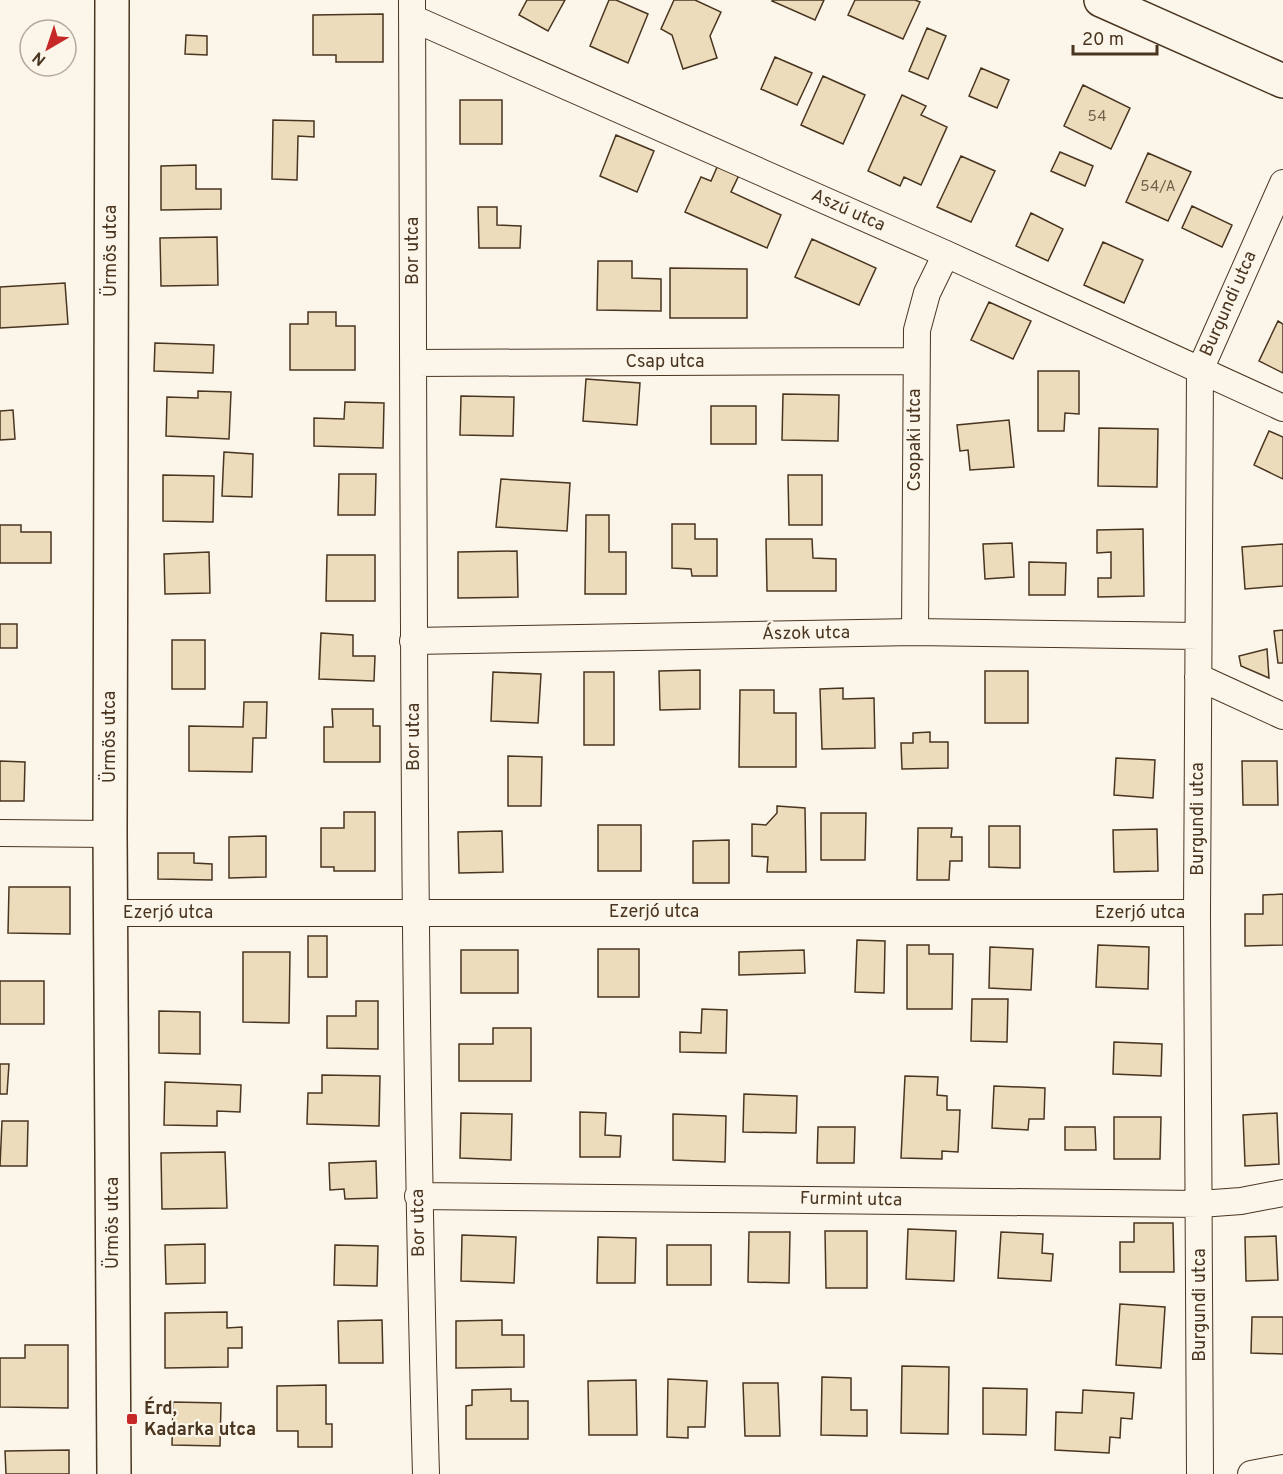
<svg xmlns="http://www.w3.org/2000/svg" width="1283" height="1474" viewBox="0 0 1283 1474" font-family="Overpass,sans-serif">
<style>
.building{fill:#ecdcbc;stroke:#4a3520;stroke-width:1.5}
.lines{fill:none;stroke-linecap:round;stroke-linejoin:round}
.street-casing{stroke:#4a3520;stroke-width:28}
.secondary-casing{stroke:#4a3520;stroke-width:36}
.street{stroke:#fbf6e9;stroke-width:26}
.secondary{stroke:#fbf6e9;stroke-width:33}
.poi-dot{fill:#c62828;stroke:#fbf6e9;stroke-width:2}
.labels{text-anchor:middle;dominant-baseline:central;stroke-width:4.5;stroke-linejoin:round;paint-order:stroke}
.number-label{font-size:15px;fill:#725f47}
.street-label{font-size:18px;fill:#4a3520;stroke:#fbf6e9}
.poi-label{font-size:18px;font-weight:bold;fill:#4a3520;stroke:#fbf6e9;text-anchor:start}
</style>
<rect width="100%" height="100%" fill="#fbf6e9"/>
<path class="building" d="M527,0H565L548,31L519,15Z
M609,0H616L648,14L628,63L590,46Z
M674,0H695L721,12L710,36L717,58L683,69L672,35L661,29Z
M773,0H824L815,20L772,1Z
M855,0H915L920,2L903,39L848,15Z
M383,14V62H336V55H313V15Z
M927,28L946,36L928,79L909,71Z
M186,35L207,36V55L185,54Z
M775,57L812,73L797,105L761,89Z
M981,68L1009,80L997,108L969,96Z
M823,76L865,95L843,144L801,125Z
M1083,85L1130,108L1111,149L1064,126Z
M902,95L926,106L921,115L947,127L921,185L904,177L900,186L868,171Z
M460,100H502V144H460Z
M273,120L314,121V137L298,136L297,180L272,179Z
M616,135L654,151L637,192L600,176Z
M1060,152L1093,166L1085,186L1051,171Z
M1148,153L1191,172L1168,221L1126,202Z
M961,156L995,171L971,222L937,207Z
M196,165V189H221V209L161,210V166Z
M718,165L739,175L731,192L781,215L767,248L685,212L701,177L711,181Z
M1192,206L1232,225L1222,247L1182,228Z
M478,207H497V225L521,226L520,248H479Z
M1031,213L1063,229L1048,261L1016,246Z
M217,237L218,285L161,286L160,238Z
M812,239L876,268L859,305L795,277Z
M1103,242L1143,260L1124,303L1084,285Z
M598,261H632V278L661,279V311L597,310Z
M670,268L747,269V318H670Z
M65,283L68,324L0,328V287Z
M989,302L1031,321L1013,359L971,340Z
M308,312H336V326H355V370H290V324H308Z
M1278,321L1283,324V373L1259,361Z
M155,343L214,345L213,373L154,371Z
M1038,371H1079V414L1065,413L1064,431H1038Z
M586,379L640,383L637,425L583,421Z
M198,391L231,392L229,439L166,436L167,397L198,398Z
M783,394L839,395L838,441L782,440Z
M461,396L514,397L513,436L460,435Z
M345,402L384,403L383,448L314,446V418L344,419Z
M711,406H756V444H711Z
M13,410L15,439L0,440V411Z
M1009,420L1014,467L970,470L968,450L960,451L957,425Z
M1099,428L1158,429L1157,487L1098,486Z
M1269,431L1283,437V479L1254,465Z
M224,452L253,454L252,497L222,496Z
M339,474H376L375,515H338Z
M163,475L214,476L213,522L163,521Z
M788,475H822V525H789Z
M501,479L570,483L567,531L496,527Z
M586,515H609V552H626V594H585Z
M672,524H695V539H717V576H692L691,569L672,568Z
M0,525H21V532H51V563H0Z
M1143,529L1144,596L1098,597V578H1111V552L1097,553V530Z
M766,539H812L813,558L836,559V591H767Z
M1012,543L1014,577L985,579L983,544Z
M1283,544V586L1245,589L1242,547Z
M517,551L518,597L458,598V552Z
M209,552L210,593L165,594L164,554Z
M327,555H375V601H326Z
M1029,562L1066,563L1065,595H1029Z
M0,624H17V648H0Z
M1283,630V663H1278L1274,631Z
M321,633L353,635V656H375L374,681L319,679Z
M172,640H205V689H172Z
M1267,649L1269,678L1241,666L1239,656Z
M700,670V709L660,710L659,671Z
M985,671H1028V723H985Z
M493,672L541,674L538,723L491,721Z
M584,672H614V745H584Z
M843,688V699L874,698L875,748L822,749L820,689Z
M740,690H774V713H796V767H739Z
M244,702H267L266,738H253L252,772L189,771V726L243,727Z
M332,709H373V726H380V762H324V727H333Z
M930,732V742H948V768L902,769L901,743H913V733Z
M508,756L542,757L541,806H508Z
M1116,758L1155,760L1153,798L1114,795Z
M0,761L25,762L24,801H0Z
M1242,761H1277L1278,805H1243Z
M777,806L805,808L806,872H767L768,857L752,856V824L766,825L777,813Z
M344,812H375V871H334V867H321V828H344Z
M821,813H866L865,860H821Z
M598,825H641V871H598Z
M989,826H1020V868L989,867Z
M918,828H952L951,837H962V861H950L949,880H917Z
M1157,829L1158,871L1114,872L1113,830Z
M502,831L503,872L459,873L458,832Z
M266,836V877L229,878V837Z
M729,840V883H693V841Z
M158,853H194V863L212,864V880L158,879Z
M9,887H70V934L8,933Z
M1283,894V945L1245,946V914H1263V895Z
M308,936H327V977H308Z
M857,940L885,941L884,993L855,992Z
M907,945H929V954H953L952,1009H907Z
M1098,945L1149,947L1148,989L1096,987Z
M990,947L1033,949L1031,990L989,988Z
M598,949H639V997H598Z
M461,950H518V993H461Z
M804,950L805,973L739,975V952Z
M243,952H290L289,1023L243,1022Z
M0,981H44V1024H0Z
M972,999H1008L1007,1042L971,1041Z
M356,1001H378V1049L327,1048V1016H356Z
M702,1009L727,1010L726,1053L680,1052V1032L701,1033Z
M159,1011L200,1012V1054L159,1053Z
M493,1028H531V1081H459V1044H493Z
M1114,1042L1162,1044L1161,1076L1113,1074Z
M0,1064H9L7,1094H0Z
M322,1075L380,1076L379,1126L307,1124L308,1093H322Z
M905,1076L938,1077L937,1095L947,1096V1110H960L958,1152L942,1151V1159L901,1158Z
M165,1082L241,1085L240,1112L217,1111V1126L164,1125Z
M994,1086L1045,1088L1044,1119H1029L1028,1130L992,1128Z
M744,1094L797,1096L796,1133L743,1132Z
M580,1112L606,1113L605,1135L621,1136L620,1157H580Z
M461,1113L512,1114L511,1160L460,1158Z
M1277,1113L1279,1164L1245,1166L1243,1115Z
M673,1114L726,1116L725,1162L673,1160Z
M1114,1117H1161L1160,1159H1114Z
M2,1121H28L27,1166H0Z
M818,1127H855L854,1163H817Z
M1065,1127H1095L1096,1150H1065Z
M225,1152L227,1208L162,1209L161,1153Z
M376,1161L377,1198L345,1199L344,1189L330,1190L329,1163Z
M1134,1223H1173L1174,1272H1120V1242H1134Z
M908,1229L956,1231L954,1281L906,1279Z
M825,1231H867V1288H826Z
M749,1232H790L789,1283L748,1282Z
M1001,1232L1043,1234L1042,1253L1053,1254L1051,1281L998,1278Z
M462,1235L516,1237L514,1283L461,1281Z
M1276,1236L1278,1280L1246,1281L1245,1237Z
M598,1237L636,1238L635,1283H597Z
M205,1244V1283L166,1284L165,1245Z
M335,1245L378,1246L377,1286L334,1285Z
M667,1245H711V1285H667Z
M1120,1304L1165,1307L1161,1368L1116,1365Z
M227,1312V1328L242,1327V1348H228V1367L165,1368V1313Z
M1252,1317H1283V1354L1251,1353Z
M382,1320L383,1363H339L338,1321Z
M502,1320V1335H524V1367L456,1368V1321Z
M25,1345H68V1408L0,1407V1358H25Z
M902,1366L949,1367L948,1434L901,1433Z
M822,1377L851,1378V1410H867V1436L821,1435Z
M668,1379L707,1381L705,1427H688V1438L667,1437Z
M636,1380L637,1435H589L588,1381Z
M743,1383H778L780,1436H745Z
M326,1385V1424H332V1447H298V1431H277V1386Z
M983,1388L1027,1389L1026,1435L983,1434Z
M511,1389V1401H528V1439H466V1406L472,1405V1390Z
M1083,1390L1134,1393L1132,1419L1121,1418L1120,1438L1110,1437L1109,1453L1055,1450L1056,1412L1082,1413Z
M173,1402L221,1403L220,1446L172,1445Z
M69,1450V1474H6L5,1451Z"/>
<g class="lines">
<g class="street-casing">
<path id="street" d="M412,0C414,491 412,983 426,1474
M412,18L946,254L1283,408
M414,363L916,361
M915,632L917,330L927,293L946,254
M413,641L915,632L1198,636
M1198,677L1283,716
M0,833L110,834
M112,913H1197
M418,1196L1200,1204L1241,1201L1283,1193
M1200,1474L1197,913L1200,370L1283,183
M1251,1474L1283,1468"/>
</g>
<g class="secondary-casing">
<path id="secondary" d="M112,0L110,834L114,1474
M1101,0L1283,81"/>
</g>
<use href="#street" class="street"/>
<use href="#secondary" class="secondary"/>
</g>
<rect class="poi-dot" x="126" y="1413" width="12" height="12" rx="3"/>
<g class="labels">
<g class="number-label">
<text x="1097" y="117">54</text>
<text x="1158" y="187">54/A</text>
</g>
<g class="street-label">
<text transform="translate(848 211) rotate(24)">Aszú utca</text>
<text transform="translate(111 251) rotate(-90)">Ürmös utca</text>
<text transform="translate(413 251) rotate(-90)">Bor utca</text>
<text transform="translate(1229 304) rotate(-66)">Burgundi utca</text>
<text x="665" y="362">Csap utca</text>
<text transform="translate(915 440) rotate(-90)">Csopaki utca</text>
<text transform="translate(806 634) rotate(-1)">Ászok utca</text>
<text transform="translate(110 737) rotate(-90)">Ürmös utca</text>
<text transform="translate(414 737) rotate(-90)">Bor utca</text>
<text transform="translate(1198 819) rotate(-90)">Burgundi utca</text>
<text x="654" y="912">Ezerjó utca</text>
<text x="168" y="913">Ezerjó utca</text>
<text x="1140" y="913">Ezerjó utca</text>
<text transform="translate(851 1200) rotate(1)">Furmint utca</text>
<text transform="translate(113 1223) rotate(-90)">Ürmös utca</text>
<text transform="translate(419 1223) rotate(-91)">Bor utca</text>
<text transform="translate(1200 1305) rotate(-90)">Burgundi utca</text>
</g>
<g class="poi-label">
<text x="144" y="1409">Érd,<tspan x="144" dy="21">Kadarka utca</tspan></text>
</g>
</g>
<g transform="translate(48 48) rotate(219)"><circle r="28" fill="#fbf6e9" stroke="#b4a999" stroke-width="1.5"/>
<path d="M0-4.5L10 22L0 15L-10 22Z" fill="#c62828"/>
<text y="-9" font-size="16" font-weight="bold" text-anchor="middle" fill="#4a3520">N</text>
</g>
<path d="M1073 45v9h84v-9" fill="none" stroke="#4a3520" stroke-width="3"/>
<text x="1082" y="45" font-size="18" fill="#4a3520" stroke="#fbf6e9" stroke-width="4.5" paint-order="stroke">20 m</text>
</svg>
